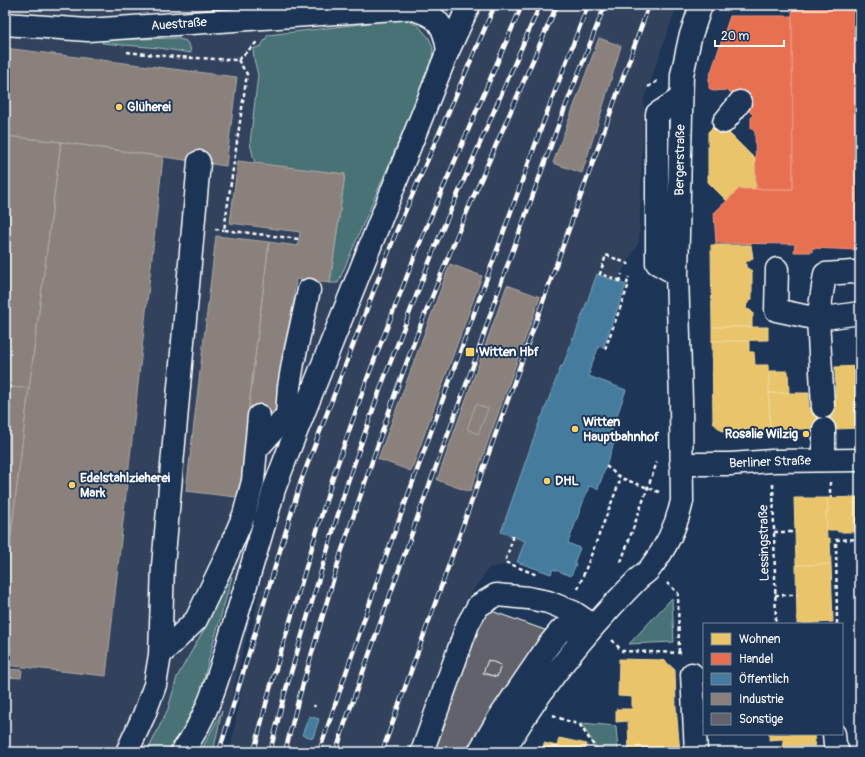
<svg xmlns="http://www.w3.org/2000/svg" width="865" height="757" viewBox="0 0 865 757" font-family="Pangolin,sans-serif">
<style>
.built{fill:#32425d}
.green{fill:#487276;stroke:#a4b8ba}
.homes{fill:#e9c46a;stroke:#f0d697}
.shops{fill:#e76f51;stroke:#ee9a85}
.public{fill:#457b9d;stroke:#7da3ba}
.industry{fill:#8a817c;stroke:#ada7a3}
.building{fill:#62626c;stroke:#fff}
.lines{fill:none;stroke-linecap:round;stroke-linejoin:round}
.minor-casing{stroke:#fff;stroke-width:25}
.path{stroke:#fff;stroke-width:2.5;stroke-dasharray:4 3;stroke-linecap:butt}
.minor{stroke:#1d3557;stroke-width:22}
.rail-casing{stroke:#fff;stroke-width:4.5}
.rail{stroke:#1d3557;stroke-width:3;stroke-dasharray:9;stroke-linecap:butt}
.poi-dot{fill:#ffd166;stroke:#1d3557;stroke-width:1.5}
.labels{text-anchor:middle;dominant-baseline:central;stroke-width:4;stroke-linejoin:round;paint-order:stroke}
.street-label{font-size:13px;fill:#fff;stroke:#1d3557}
.poi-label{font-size:13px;font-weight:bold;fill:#fff;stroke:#1d3557;text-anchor:start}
</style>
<rect width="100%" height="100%" fill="#1d3557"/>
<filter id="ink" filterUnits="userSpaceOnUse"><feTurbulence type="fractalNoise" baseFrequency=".025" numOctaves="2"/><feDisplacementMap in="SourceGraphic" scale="8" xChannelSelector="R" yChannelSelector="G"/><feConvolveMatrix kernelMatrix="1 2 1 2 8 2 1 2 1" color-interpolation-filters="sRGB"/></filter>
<g filter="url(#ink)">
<path class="built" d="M5,5H677L644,99L639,242L617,281L598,274L574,338L573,337L563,366H561L542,417H541L501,532L525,541L517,562L489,568L463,604L412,752H230L266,552L219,752H5Z"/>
<path class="green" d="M28,5H138L139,8L76,7L51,8L28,6Z
M403,19L418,25L429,38L433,48L432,64L338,283H330L345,174L255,164L250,143L258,75L254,59L253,49L261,46L268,35Z
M176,38L186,41L190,47L191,53L159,48L102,43L103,40Z
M225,576L232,577L210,654L200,695L181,732L167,752H147L168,709L177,677L211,617L217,595Z
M672,598L674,642L629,644Z
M222,711L213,752H201L205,743Z
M581,723L616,726L618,752H613L603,750L602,752H599Z"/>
<path class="homes" d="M718,122L755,159L756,189H739L727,201L708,182V132Z
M711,245H751L753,258L750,261H746V267L752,271V299L747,304L746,309L750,310L753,313V316L752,318V327H712Z
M712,327H768V340L712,341Z
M712,341H749V352H754L755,365H768L770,430L722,431L713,423Z
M860,366V428L836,429L835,367Z
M769,371H788L789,393H769Z
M769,393H809V408L835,407V428L770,430Z
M860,497V532H838L837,530H827L826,512H828L827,498Z
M794,498H827L828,512H826L827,538H830L831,564L796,565Z
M831,564L833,622L797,624L796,565Z
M619,659L664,660L675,670L676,707L680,752H629L628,721L616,722V709H632V697L618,696Z
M769,734H814L815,746H783V739L769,740Z
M559,738L587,744L585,752H542L544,743L557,746Z"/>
<path class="shops" d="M792,5H860V252L858,250L812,248V252H794L795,244L716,243L714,213L739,189H793Z
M730,16H792L793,189H756L755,132L751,128V118L753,115L728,90L713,91L709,88V78Z"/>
<path class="public" d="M597,274L626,285L603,348L599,346L589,371L590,372L589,376L626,390L608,441L614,443L598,489L589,486L568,543L580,548L574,563L576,564L571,576L553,569L551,574L517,562L525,541L501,532L541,417H542L561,366H563L573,337L574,338Z
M309,716L319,719L313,738L302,735Z"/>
<path class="industry" d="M138,5H179L139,8Z
M599,38L621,46L602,110L582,173L553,163Z
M5,48L237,77L226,166L61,142L5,136Z
M5,136L61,142L29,388L5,387Z
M61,142L163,157L106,676L5,665V583L29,388Z
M238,161L345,174L330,283L296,279L279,418L248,414L269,242L298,246L300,232L230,223Z
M216,236L269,242L248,414L244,498L186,491Z
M450,264L482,276L411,471L378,459Z
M507,285L540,297L470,492L437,480Z
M5,387L29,388L5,583Z
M476,404L488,409L478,434L467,429Z
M5,669L22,670L21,678L5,677Z"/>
<path class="building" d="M483,608L559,635L480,752H432Z
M488,660L501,665L497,677L483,673Z"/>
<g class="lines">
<g class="minor-casing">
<path id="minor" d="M5,24L88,30L410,8C437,16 444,22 448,51
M724,122L740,102
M777,269L776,310L818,319L860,313
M677,274L657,263V114L681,98
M823,407L818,319L825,274L853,272
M824,429V460
M256,450L287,415L289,387L293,363L309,290
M681,464H730L772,461L860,460
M160,655L196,620L225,559L244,515L253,481L259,416
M692,674L696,752
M834,734L835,744L838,752
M127,752L144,715L155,685L160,655L163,566L199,162
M182,752C208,717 219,675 231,634C244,593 256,552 268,511L274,489L288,452L445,58L448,51L469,5
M422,752L468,624L478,606L496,595L528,598L548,602L573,612L594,626
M479,752L499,718L548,646L561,630L594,626
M503,752C529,707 560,665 594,626C608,610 623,594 638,579C642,575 648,572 651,567C666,548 677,524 682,501L681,400L677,274L682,75L690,38L701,5"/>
</g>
<path class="path" d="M127,52L175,57L238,60L257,42
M238,60L247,74L224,230L299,239
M648,87L659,80
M215,229L224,230
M619,282V280L600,274L606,255L631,265
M620,282L622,274
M605,349L629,284L627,283L629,277
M606,466L621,478L659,492
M830,482V495L832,498
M773,484L776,624
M774,532H795
M512,536V541L505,562L537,575
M621,562L657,462
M667,583L678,593L679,653
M578,589L621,478
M775,595H797
M837,624L836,540L860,539
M612,640L622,651L682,653
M314,707L315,705
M553,715L562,719L580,725L598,752"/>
<use href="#minor" class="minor"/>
<g class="rail-casing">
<path id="rail" d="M219,752L301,481L397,230L495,5
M254,752L269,692L332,480L367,379L423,235L522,5
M270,752L284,696L347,484L382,384L437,242L540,5
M285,752L298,701L341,553L396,391L419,329L462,223L557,5
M319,752L382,567L546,115L588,5
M336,752L345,723L419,513L477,355L497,294L558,126L605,5
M382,752L649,5"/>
</g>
<use href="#rail" class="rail"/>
</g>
</g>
<g class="poi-dot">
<circle cx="119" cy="107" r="4"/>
<rect x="465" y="347" width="10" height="10" rx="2"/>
<circle cx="575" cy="429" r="4"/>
<circle cx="806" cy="434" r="4"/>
<circle cx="547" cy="481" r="4"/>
<circle cx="72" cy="485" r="4"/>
</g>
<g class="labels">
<g class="street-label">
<text transform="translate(179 24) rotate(-4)">Auestraße</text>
<text transform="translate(680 160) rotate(-89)">Bergerstraße</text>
<text transform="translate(770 462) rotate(-2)">Berliner Straße</text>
<text transform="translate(764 543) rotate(-91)">Lessingstraße</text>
</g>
<g class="poi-label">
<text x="127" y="107">Glüherei</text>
<text x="479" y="352">Witten Hbf</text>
<text x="583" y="422">Witten<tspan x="583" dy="15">Hauptbahnhof</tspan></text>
<text x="798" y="434" text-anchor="end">Rosalie Wilzig</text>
<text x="80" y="478">Edelstahlzieherei<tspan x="80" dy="15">Mark</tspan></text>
<text x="555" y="481">DHL</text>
</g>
</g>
<rect width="865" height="757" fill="none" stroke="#1d3557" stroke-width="20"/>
<rect x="10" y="10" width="845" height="737" fill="none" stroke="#fff" stroke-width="1.5" filter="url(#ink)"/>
<rect x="703" y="623" width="140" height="112" fill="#1d3557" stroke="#77869a"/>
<rect x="711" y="633" width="20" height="12" fill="#e9c46a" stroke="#77869a"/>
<text x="739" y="643" font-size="12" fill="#ffffff">Wohnen</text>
<rect x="711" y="653" width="20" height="12" fill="#e76f51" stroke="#77869a"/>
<text x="739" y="663" font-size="12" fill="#ffffff">Handel</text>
<rect x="711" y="673" width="20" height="12" fill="#457b9d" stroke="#77869a"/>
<text x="739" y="683" font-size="12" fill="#ffffff">Öffentlich</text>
<rect x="711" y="693" width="20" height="12" fill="#8a817c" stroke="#77869a"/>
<text x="739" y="703" font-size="12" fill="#ffffff">Industrie</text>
<rect x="711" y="713" width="20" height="12" fill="#62626c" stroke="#77869a"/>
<text x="739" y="723" font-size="12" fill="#ffffff">Sonstige</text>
<path d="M715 40v6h69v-6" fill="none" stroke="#ffffff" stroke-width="2"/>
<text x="721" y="40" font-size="12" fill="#ffffff" stroke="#1d3557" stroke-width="3" paint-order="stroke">20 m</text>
</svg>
